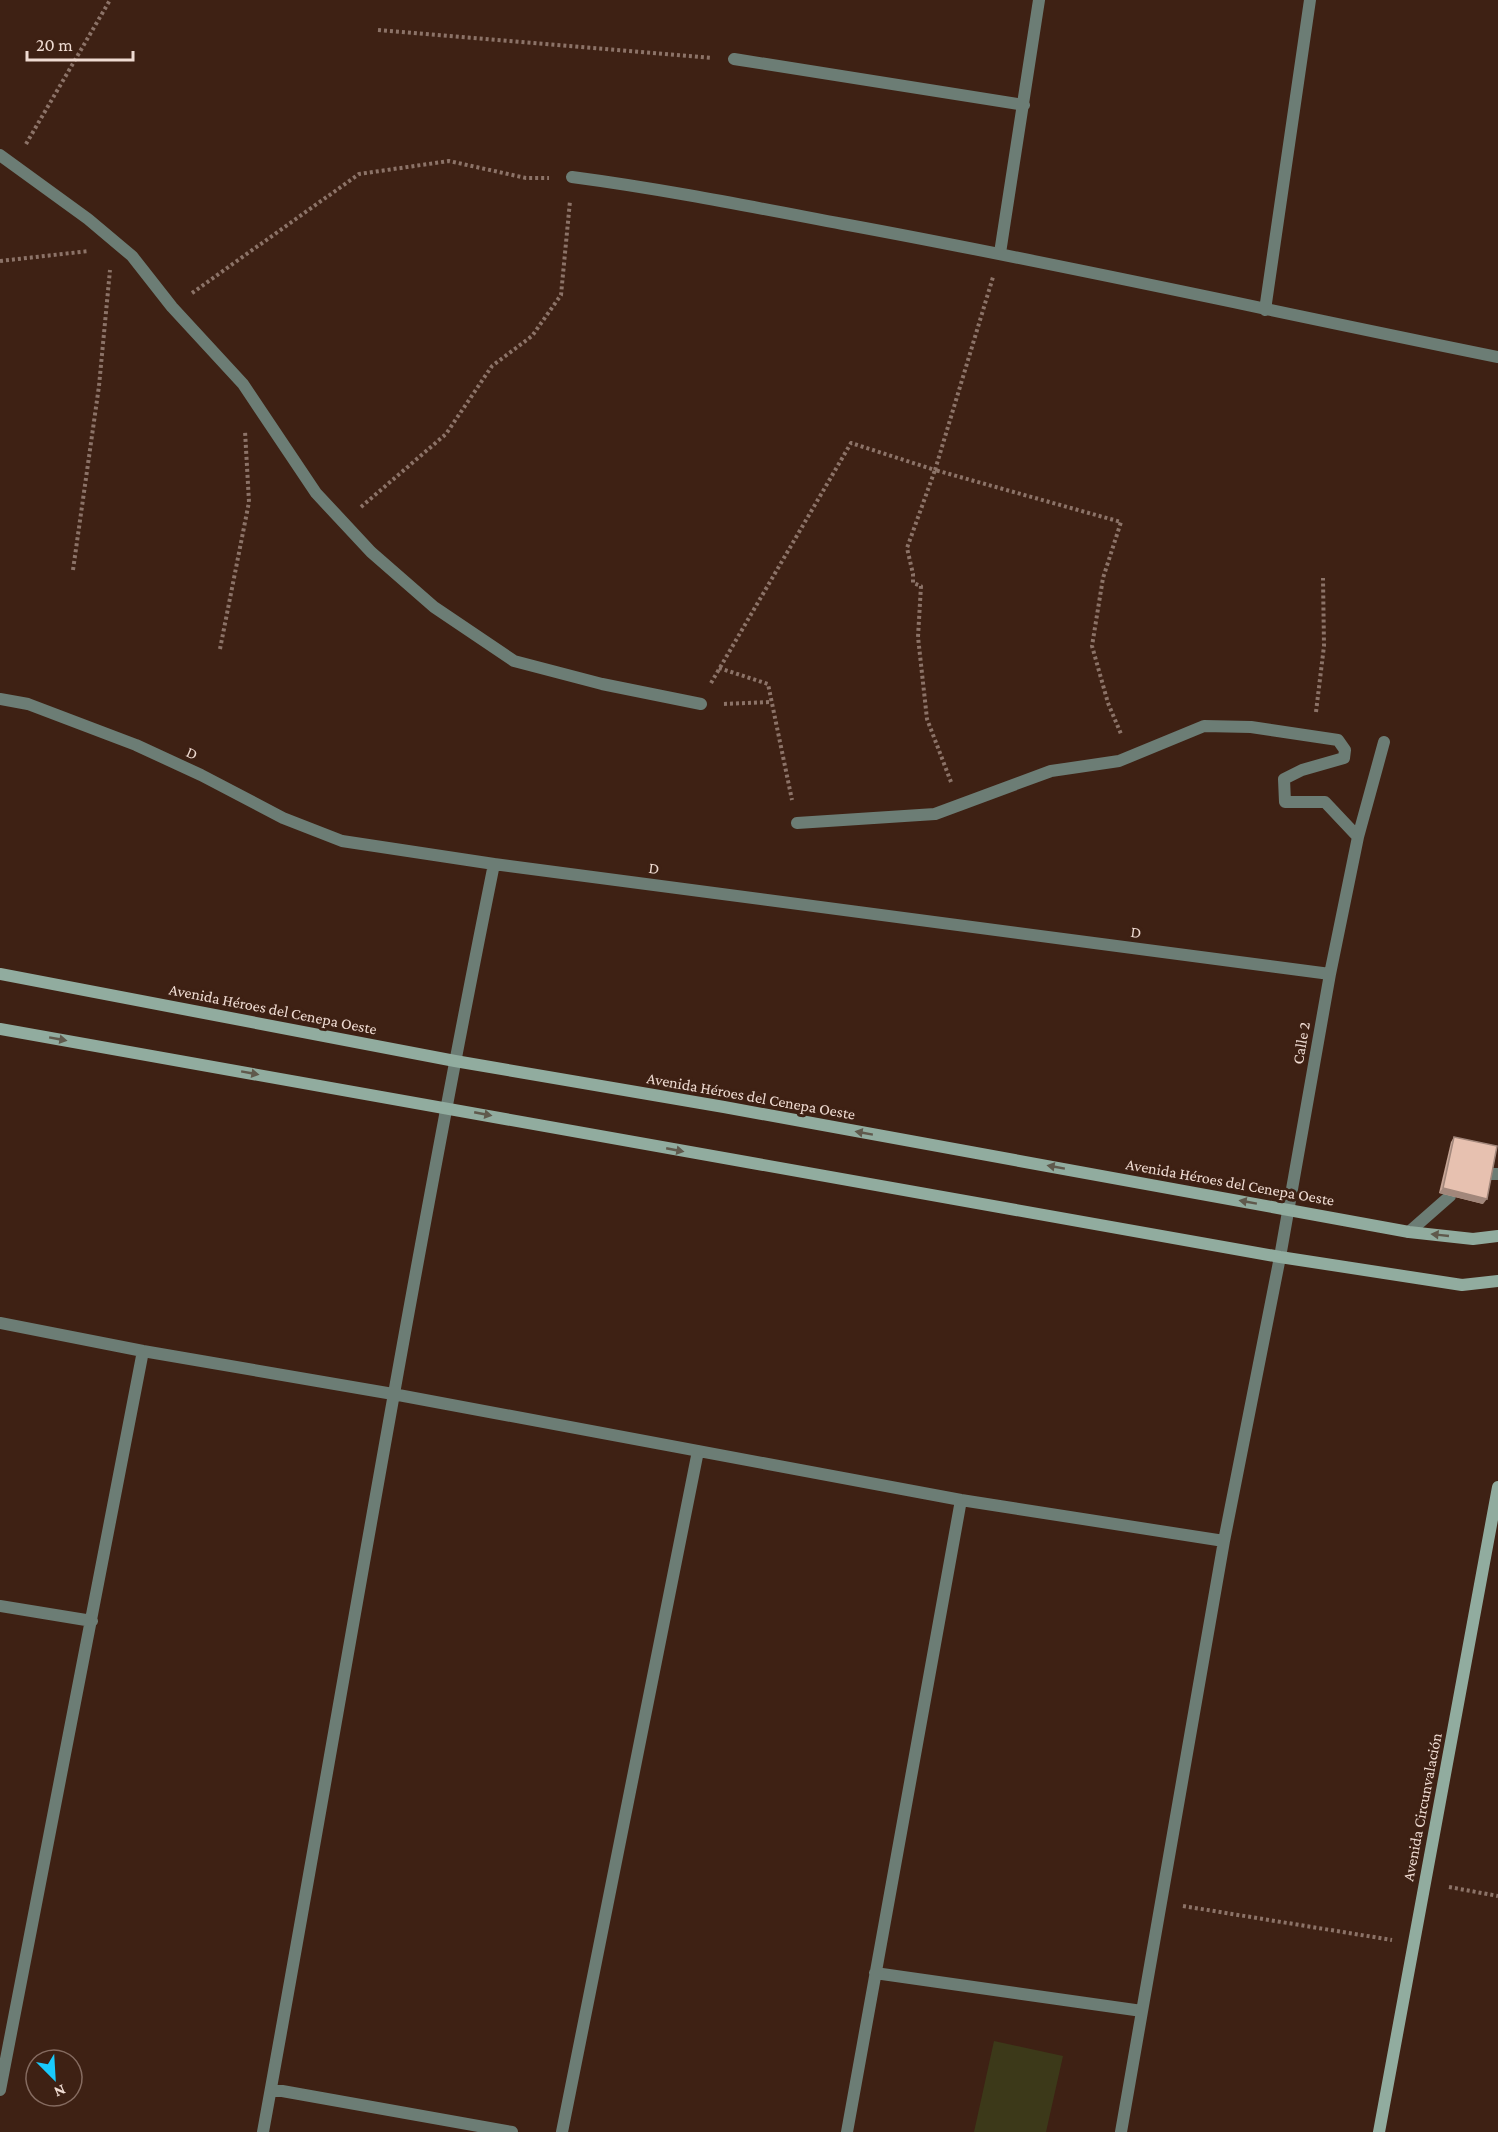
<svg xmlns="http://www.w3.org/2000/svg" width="1498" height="2132" viewBox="0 0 1498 2132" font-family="'Crimson Pro',serif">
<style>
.green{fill:#3c3919}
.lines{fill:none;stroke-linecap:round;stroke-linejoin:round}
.path{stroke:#8c7368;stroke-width:4;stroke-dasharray:3 3;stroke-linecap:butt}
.lane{stroke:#6c7d75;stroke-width:12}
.street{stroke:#6c7d75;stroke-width:12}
.secondary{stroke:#91ac9f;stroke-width:12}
.wall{fill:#c7a697}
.shaded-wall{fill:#a2877b}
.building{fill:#e7c1b0;stroke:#a2877b;stroke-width:1.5}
.oneway{fill:#5f594c}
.labels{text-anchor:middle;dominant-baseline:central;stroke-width:6;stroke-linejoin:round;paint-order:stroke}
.street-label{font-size:16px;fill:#efdbd2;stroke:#3e2114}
</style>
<rect width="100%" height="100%" fill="#3e2114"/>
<path class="green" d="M994,2041L1063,2056L1046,2132H974Z"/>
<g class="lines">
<path class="path" d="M378,30L712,58
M26,144L110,0
M0,261L89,251
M192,293L359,174L449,161L526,178H549
M361,507L446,434L492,366L532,336L561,295L570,201
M73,570L99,386L110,270
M220,649L249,502L245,431
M719,668L768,684L792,800
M711,683L851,443L935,470L993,277
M724,704L771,702
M1316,712L1324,646L1323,578
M951,782L927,719L918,637L921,586L913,583V574L907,548L935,470L1121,522L1103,578L1092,646L1108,703L1121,734
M1449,1887L1498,1896
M1183,1906L1392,1940"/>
<path class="lane" d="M1489,1174H1498
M1409,1232L1450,1196"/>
<path class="street" d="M734,59L1024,105
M0,155L88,219L132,256L172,307L243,384L316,493L371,552L434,607L514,661L602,684L701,704
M572,177C663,189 753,207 843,224C1062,264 1280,313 1498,357
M1000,253L1039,0
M1265,310L1310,0
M0,699L28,704L136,745L201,775L283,818L342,841L494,864L1330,974
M797,823L935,814L1051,771L1119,761L1204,726L1251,727L1338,740L1345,750L1344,758L1302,770L1284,779L1285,802H1325L1358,837
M0,1323L143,1351L393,1394L961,1500L1224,1541
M0,1606L92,1621
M875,1973L1142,2011
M271,2089L512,2132
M0,2090L143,1351
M263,2132C340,1709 409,1285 494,864
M562,2132L698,1451
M847,2132L961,1500
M1121,2132L1224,1541L1280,1257L1330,974L1358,837L1384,742"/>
<path class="secondary" d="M0,974L455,1061L724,1107L1409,1232L1473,1239L1498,1236
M0,1029L1280,1257L1462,1285L1498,1281
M1379,2132L1498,1487"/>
</g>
<path class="wall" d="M1454,1137L1483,1204L1439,1193L1451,1142Z"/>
<path class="shaded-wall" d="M1443,1188L1487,1199L1483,1204L1439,1193Z"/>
<path class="building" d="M1454,1137L1497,1146L1487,1199L1443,1188Z"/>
<defs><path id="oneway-solid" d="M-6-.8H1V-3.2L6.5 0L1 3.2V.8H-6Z" transform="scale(1.5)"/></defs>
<g class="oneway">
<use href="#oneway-solid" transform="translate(58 1039) rotate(10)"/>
<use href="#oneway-solid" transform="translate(250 1073) rotate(10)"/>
<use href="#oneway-solid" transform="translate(483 1114) rotate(11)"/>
<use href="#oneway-solid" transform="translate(864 1133) rotate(-170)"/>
<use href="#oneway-solid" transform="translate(675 1150) rotate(11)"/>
<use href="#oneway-solid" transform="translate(1056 1167) rotate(-170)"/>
<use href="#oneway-solid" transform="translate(1248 1202) rotate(-170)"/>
<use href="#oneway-solid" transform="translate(1440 1235) rotate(-174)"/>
</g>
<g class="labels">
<g class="street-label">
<text transform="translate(192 753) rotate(24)">D</text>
<text transform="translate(654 868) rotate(8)">D</text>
<text transform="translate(1136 932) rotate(8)">D</text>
<text transform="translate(273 1009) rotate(11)">Avenida Héroes del Cenepa Oeste</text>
<text transform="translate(1301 1043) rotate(-80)">Calle 2</text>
<text transform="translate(751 1096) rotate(10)">Avenida Héroes del Cenepa Oeste</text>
<text transform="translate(1230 1182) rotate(10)">Avenida Héroes del Cenepa Oeste</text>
<text transform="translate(1422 1807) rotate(-79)">Avenida Circunvalación</text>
</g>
</g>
<g transform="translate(54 2078) rotate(156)"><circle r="28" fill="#3e2114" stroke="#856b60" stroke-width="1.5"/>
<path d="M0-4.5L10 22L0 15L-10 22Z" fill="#19cafc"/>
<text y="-9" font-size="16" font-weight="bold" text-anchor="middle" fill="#efdbd2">N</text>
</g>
<path d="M27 51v9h106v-9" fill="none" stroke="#efdbd2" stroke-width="3"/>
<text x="36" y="51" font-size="18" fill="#efdbd2" stroke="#3e2114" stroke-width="4.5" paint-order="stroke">20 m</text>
</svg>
